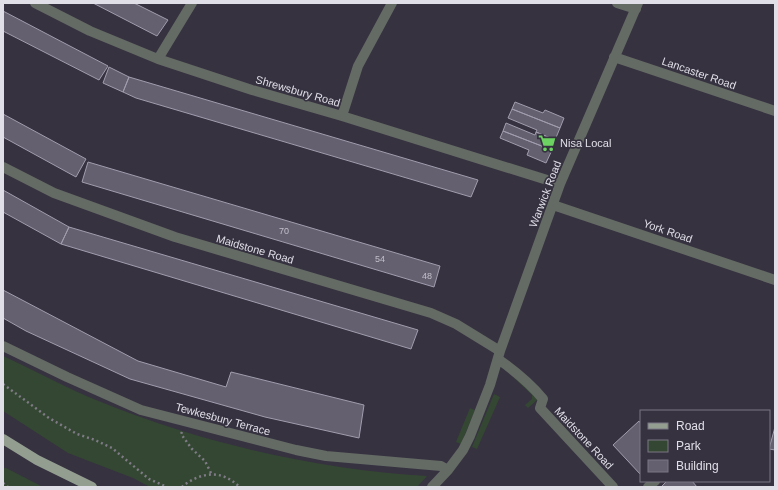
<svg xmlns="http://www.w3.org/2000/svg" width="778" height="490" viewBox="0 0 778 490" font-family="Helvetica,sans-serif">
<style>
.green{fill:#344732}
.building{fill:#646070;stroke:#a19dae}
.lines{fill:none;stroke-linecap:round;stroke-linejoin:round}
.path{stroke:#7e7b86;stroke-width:2.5;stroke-dasharray:2 3;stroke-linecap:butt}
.minor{stroke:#646a64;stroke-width:10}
.major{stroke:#939e91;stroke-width:10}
.labels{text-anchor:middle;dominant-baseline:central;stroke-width:3.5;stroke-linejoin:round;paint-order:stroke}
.number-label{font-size:9px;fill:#c1bec9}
.street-label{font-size:11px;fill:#e0dee7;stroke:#363240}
.poi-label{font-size:11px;fill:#e0dee7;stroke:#363240;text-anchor:start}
</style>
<rect width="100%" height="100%" fill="#363240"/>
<path class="green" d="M3,356C36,371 68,389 101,402C205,444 316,469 427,476L417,487H150L133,478L68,453L3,411Z
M515,375L536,395L537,400L528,408L525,405L532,399V395L514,378Z
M494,394L500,397L477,449L472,447Z
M470,408L475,410L461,444L456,442Z
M3,468H6L43,487H3Z"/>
<path class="building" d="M93,3H134L168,20L157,36Z
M3,11L108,66L99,80L3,31Z
M109,67L129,77L123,92L103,83Z
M129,77L478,180L471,197L136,98L123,92Z
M515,102L543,113L545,110L564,118L560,128L512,109Z
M512,109L560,128L555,140L536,132L537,130L508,118Z
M3,114L86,159L76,177L3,137Z
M506,123L535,135L536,132L555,140L552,150L503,131Z
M503,131L552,150L546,163L527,155L529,150L500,138Z
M88,162L440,266L434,287L82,182Z
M3,190L69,227L61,244L3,212Z
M69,227L418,330L411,349L61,244Z
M3,290L138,361L226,387L231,372L364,405L359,438L265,417L130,379L26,331L3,318Z
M639,421L641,424V475L613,445Z
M775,427V450L769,449Z
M667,481H692L697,487H661Z"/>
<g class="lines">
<path class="path" d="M3,384L49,418L77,434L95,440L112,448L149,479L167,487
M182,432L181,434L192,449L205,461L211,473
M3,483L8,487
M182,487C193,477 212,470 227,478C232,480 236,484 240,487"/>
<path class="minor" d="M35,3L90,31L158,59L252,90L342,116L560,184
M617,3L636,9
M614,57L775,111
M158,59L192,3
M342,116L358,66L392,3
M3,167L54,193L175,237L431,313L456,324L500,351
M553,205L775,280
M3,346L67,377L141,410L296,450L326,456L441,466L448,470
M498,359C515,371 530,383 543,399L540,408L613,487
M432,487L448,470L463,450L470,436L490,385L500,351L560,184L638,3
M648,487L655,481"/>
<path class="major" d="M3,439L37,460L92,487"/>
</g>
<defs>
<g id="supermarket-bare" transform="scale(1.38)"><path d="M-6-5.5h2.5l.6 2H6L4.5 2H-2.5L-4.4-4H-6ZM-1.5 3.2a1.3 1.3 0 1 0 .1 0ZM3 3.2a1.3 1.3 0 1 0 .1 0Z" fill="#6cd362" stroke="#363240" stroke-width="2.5" paint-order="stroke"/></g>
</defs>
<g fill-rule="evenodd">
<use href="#supermarket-bare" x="547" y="143"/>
</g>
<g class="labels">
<g class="number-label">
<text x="284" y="231">70</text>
<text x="380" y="259">54</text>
<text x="427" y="276">48</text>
</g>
<g class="street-label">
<text transform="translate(699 73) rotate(19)">Lancaster Road</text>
<text transform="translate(298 91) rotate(16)">Shrewsbury Road</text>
<text transform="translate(545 194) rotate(-69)">Warwick Road</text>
<text transform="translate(668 231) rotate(19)">York Road</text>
<text transform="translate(255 249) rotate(16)">Maidstone Road</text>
<text transform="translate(223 419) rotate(15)">Tewkesbury Terrace</text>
<text transform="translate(584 438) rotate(47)">Maidstone Road</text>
</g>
<g class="poi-label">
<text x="560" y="143">Nisa Local</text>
</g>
</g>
<rect width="778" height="490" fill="none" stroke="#e0dee7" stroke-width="8"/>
<rect x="640" y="410" width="130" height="72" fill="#363240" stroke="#7a7783"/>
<rect x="648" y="423" width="20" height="6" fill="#939e91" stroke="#7a7783"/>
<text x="676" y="430" font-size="12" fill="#e0dee7">Road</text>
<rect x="648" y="440" width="20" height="12" fill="#344732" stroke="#7a7783"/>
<text x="676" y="450" font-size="12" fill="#e0dee7">Park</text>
<rect x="648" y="460" width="20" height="12" fill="#646070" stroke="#7a7783"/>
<text x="676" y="470" font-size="12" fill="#e0dee7">Building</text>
</svg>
